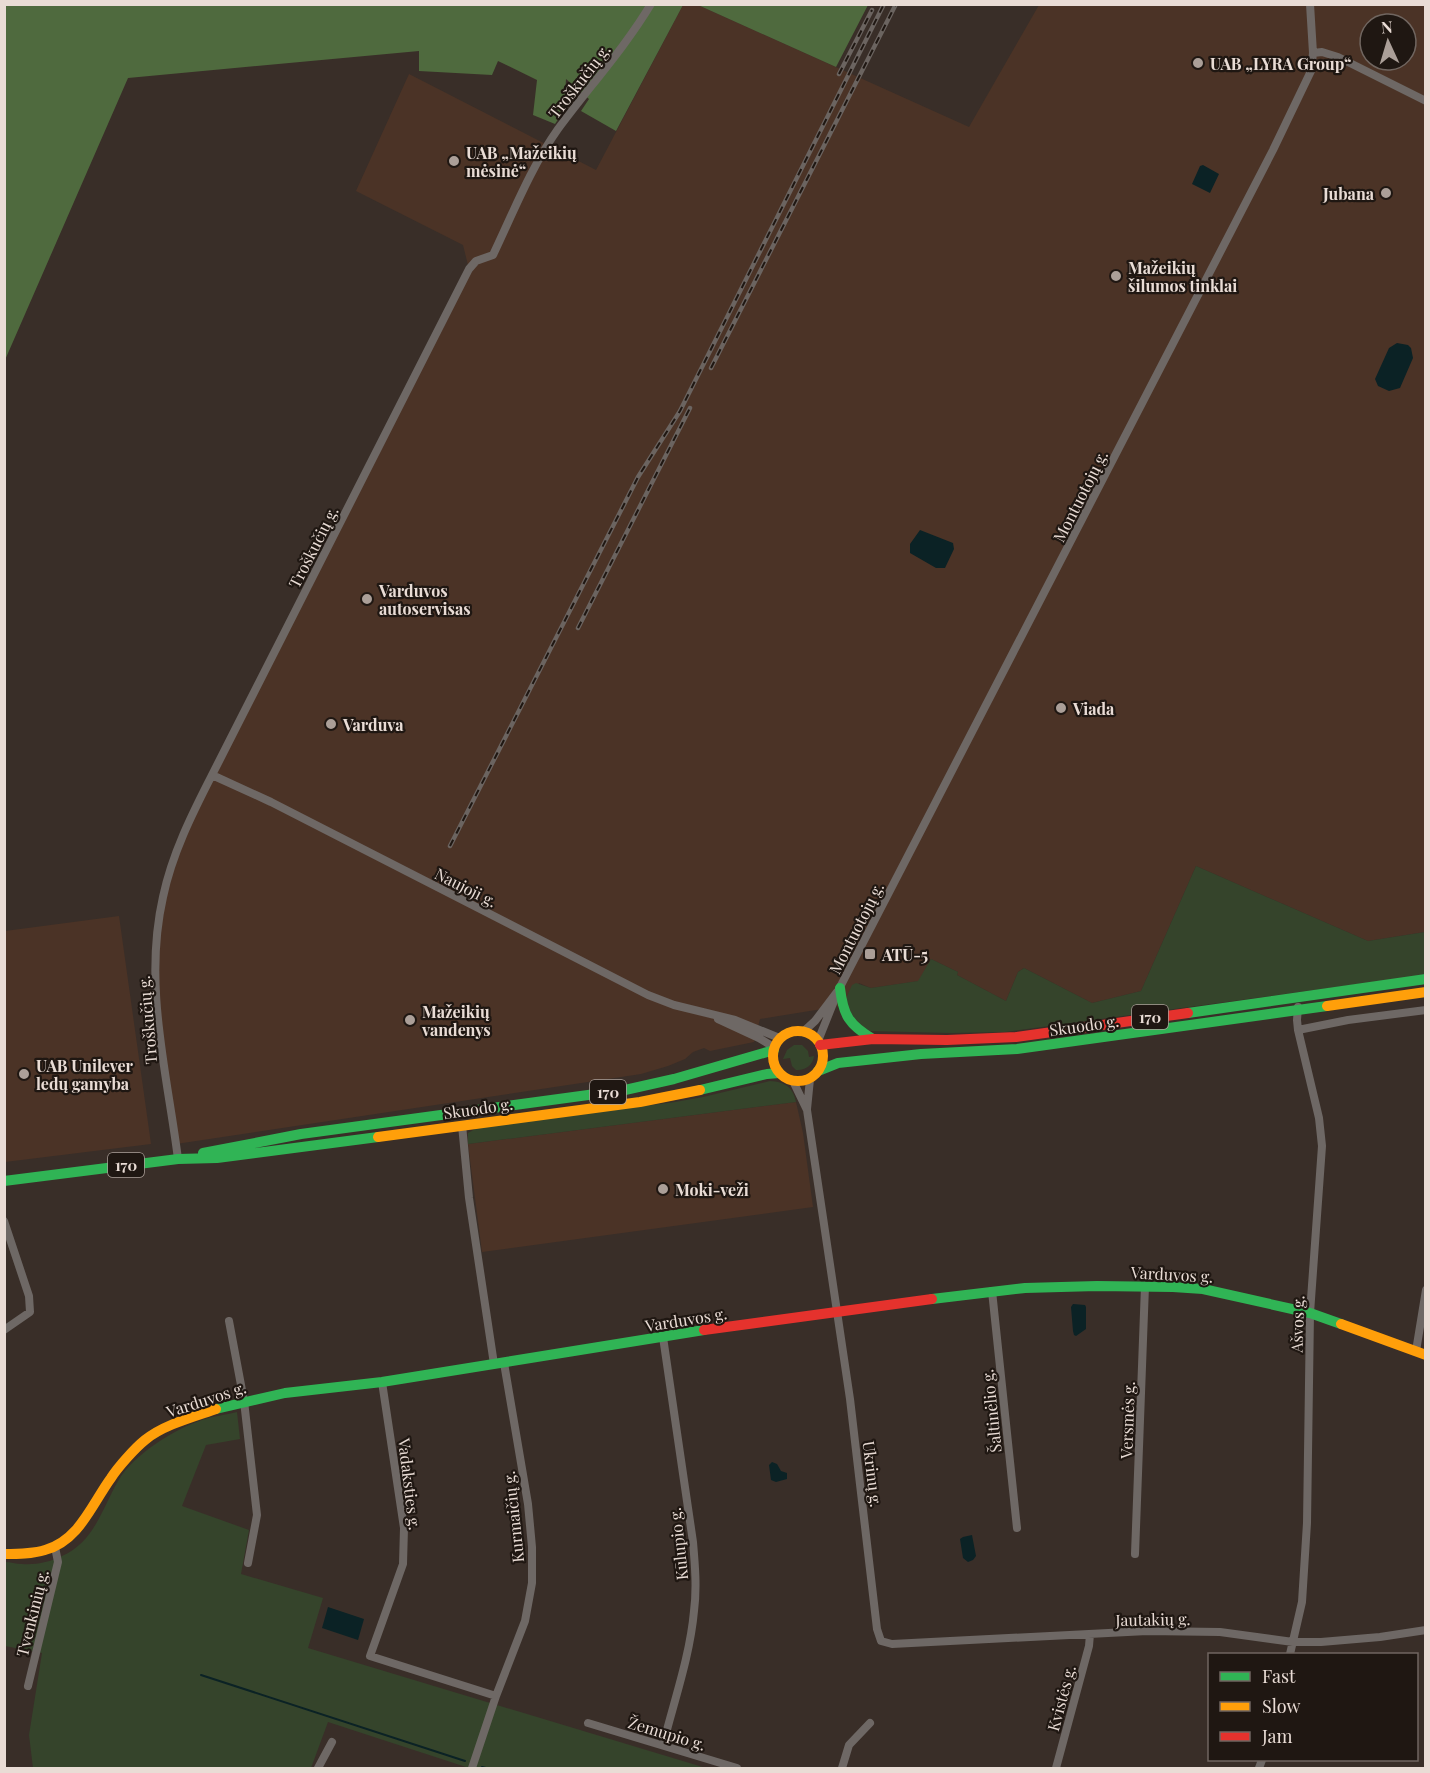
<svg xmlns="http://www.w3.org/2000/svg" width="1430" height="1773" viewBox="0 0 1430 1773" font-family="'Playfair Display',serif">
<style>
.built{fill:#4b3326;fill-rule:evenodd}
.green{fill:#35442b}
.forest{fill:#4f6a3e}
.water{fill:#0b2225}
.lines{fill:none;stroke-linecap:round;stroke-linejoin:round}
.stream{stroke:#0b2225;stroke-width:2}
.street{stroke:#6e6865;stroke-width:8}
.fast{stroke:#30b455;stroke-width:10}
.slow{stroke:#ff9f0a;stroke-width:10}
.jam{stroke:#e5322d;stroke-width:10}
.rail-casing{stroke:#6b6460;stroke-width:4.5}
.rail{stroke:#1f1712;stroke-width:2;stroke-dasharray:7;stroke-linecap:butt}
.poi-dot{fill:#ab9f98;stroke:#1f1712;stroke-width:2}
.labels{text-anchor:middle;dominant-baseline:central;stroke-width:4.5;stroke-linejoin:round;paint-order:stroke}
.shield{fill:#1f1712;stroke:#aca19a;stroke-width:1.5}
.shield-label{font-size:15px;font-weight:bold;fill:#e9dcd5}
.poi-label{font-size:16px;font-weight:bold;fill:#e9dcd5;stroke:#1f1712;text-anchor:start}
.street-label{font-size:16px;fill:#e9dcd5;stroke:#1f1712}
</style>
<rect width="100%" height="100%" fill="#392e28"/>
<path class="built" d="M683,5H698L969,127L1039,5H1425V932L1368,941L1196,866L1141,991L1092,1003L1024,968L1018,972L1006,1001L957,975L958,972L931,959L919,981L871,988L859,983L847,1005L760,1019L754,1042L710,1051L704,1048L693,1052L685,1059L668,1066L641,1074L176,1144L157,1027L158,923L180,844L469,269L463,245L356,191L409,74L596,170ZM1370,24H1406V60H1370Z
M119,916L151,1144L5,1162V931Z
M796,1102L803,1133L813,1207L482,1252L468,1144Z"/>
<path class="green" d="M1196,866L1368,941L1425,932V975L1005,1032L951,1033L867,1031L855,1023L847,1005V996L852,985L856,983L871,988L918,981L931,959L958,972L957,975L1006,1001L1018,972L1024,968L1092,1003L1141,991Z
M794,1045H802L808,1051L809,1057L814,1056C813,1065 805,1071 796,1070L792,1066L790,1058L783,1059L787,1050Z
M770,1081C785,1082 793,1087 796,1102L468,1144V1133L477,1128L675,1102L703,1097Z
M237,1412L240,1439L206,1445L182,1506L249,1530L241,1574L323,1598L308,1648L706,1768H469L328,1722L311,1768H33L29,1735L42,1653L5,1646V1562C10,1562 16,1564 22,1564C36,1565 50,1562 62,1556C94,1542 102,1509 118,1481C133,1455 174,1429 202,1420C213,1416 226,1415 237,1412Z"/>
<path class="forest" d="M5,5H683L616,131L581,111L589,99L566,79L564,110L555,124L533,115L537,80L498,61L492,75L419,71V51L128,78L5,360Z
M698,5L868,4V5L836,67Z"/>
<path class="water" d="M1203,165L1219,174L1210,193L1192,184L1200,166Z
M1397,343L1408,345L1411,348L1413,358L1400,388L1389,391L1378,386L1375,379L1389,348Z
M920,530L953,543L954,549L945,568H936L910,553V544Z
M1073,1304L1085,1305L1086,1307V1329L1076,1336L1074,1335L1073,1331L1071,1307Z
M772,1462L777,1464L781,1471L787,1473V1479L776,1482L771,1480L769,1465Z
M972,1535L976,1556L973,1560L968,1562L963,1558L960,1539L963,1537Z
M328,1607L364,1619L358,1640L322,1628Z"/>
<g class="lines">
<path class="stream" d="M201,1675L465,1761
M482,1767L486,1768"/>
<path class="street" d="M1313,53L1322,52L1338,57L1426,101
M212,775L271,802L648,995L674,1005L735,1020L777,1037H782
M718,1019L759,1038L775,1048
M1298,1030L1348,1020L1426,1010
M803,1032L815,1021L837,992
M818,1041L838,991L1273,150L1311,71L1313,53L1310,4
M793,1081L807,1110L850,1399L877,1629L881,1641L892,1644L1147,1631L1220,1632L1293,1642H1321L1380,1637L1426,1630
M807,1109L810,1079
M462,1125L469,1198L494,1364
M178,1159C167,1072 143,985 163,897C172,854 192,814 212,775L469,269L476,261L493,255C513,213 531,167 558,129C589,87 624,49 651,4
M4,1221L29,1296L30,1312L4,1330
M992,1291L1017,1528
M229,1321L244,1401L257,1515L248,1563
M1416,1351L1426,1290
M382,1382L404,1528L403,1564L370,1656L496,1696
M1135,1554L1145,1286
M1290,1654L1302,1602L1307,1523L1310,1313L1322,1146L1319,1118L1298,1030L1297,1020L1298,1007
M28,1686L58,1562L55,1547
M588,1723L737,1768
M663,1745C674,1701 690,1656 694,1611C697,1588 695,1565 693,1542L663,1337
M318,1768L332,1742
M472,1768L496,1696L525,1621L532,1583V1547L528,1504L504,1363
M842,1768L849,1745L870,1723
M1056,1768L1089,1646L1090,1634
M1259,1768L1262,1760"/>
<path class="fast" d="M840,988C843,1015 849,1025 873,1039
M1188,1013L1426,979
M818,1071L838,1063L921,1054L1017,1049L1327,1006
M700,1090L767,1074L779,1073
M203,1153L301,1134L625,1090L674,1079L774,1050
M4,1181L178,1159L217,1158L378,1137
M932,1299L1025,1288L1097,1286L1173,1287L1203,1289L1310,1313L1341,1324
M216,1409L285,1393L382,1382L704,1330"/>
<path class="slow" d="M1327,1006L1426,992
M773 1056a25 25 0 1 1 50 0a25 25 0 1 1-50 0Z
M378,1137L640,1102L700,1090
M1341,1324L1426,1355
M4,1554C18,1554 32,1554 45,1550C79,1541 92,1504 111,1478C118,1467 135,1448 145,1440C163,1425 193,1417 216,1409"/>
<path class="jam" d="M820,1045L873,1039L947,1040L1016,1037L1188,1013
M704,1330L932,1299"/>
<g class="rail-casing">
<path id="rail" d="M839,74L872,10
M711,368L896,4
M578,628L690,408
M450,846L638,477L680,411L884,4"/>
</g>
<use href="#rail" class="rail"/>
</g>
<g class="poi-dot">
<circle cx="1198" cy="63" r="6"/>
<circle cx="454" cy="161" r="6"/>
<circle cx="1386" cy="193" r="6"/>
<circle cx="1116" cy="276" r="6"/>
<circle cx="367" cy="599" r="6"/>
<circle cx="1061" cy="708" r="6"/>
<circle cx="331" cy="724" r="6"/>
<rect x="864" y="948" width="12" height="12" rx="3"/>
<circle cx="410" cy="1020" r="6"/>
<circle cx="24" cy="1074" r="6"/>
<circle cx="663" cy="1189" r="6"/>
</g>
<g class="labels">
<g class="shield">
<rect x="1132" y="1005" width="36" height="24" rx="4.5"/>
<rect x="590" y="1080" width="36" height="24" rx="4.5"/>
<rect x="108" y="1153" width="36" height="24" rx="4.5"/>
</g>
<g class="shield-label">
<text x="1150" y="1017">170</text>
<text x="608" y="1092">170</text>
<text x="126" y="1165">170</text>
</g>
<g class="poi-label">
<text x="1210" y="63">UAB „LYRA Group“</text>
<text x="466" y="152">UAB „Mažeikių<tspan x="466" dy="18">mėsinė“</tspan></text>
<text x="1374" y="193" text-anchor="end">Jubana</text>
<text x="1128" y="267">Mažeikių<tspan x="1128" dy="18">šilumos tinklai</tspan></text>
<text x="379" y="590">Varduvos<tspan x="379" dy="18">autoservisas</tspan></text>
<text x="1073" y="708">Viada</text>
<text x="343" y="724">Varduva</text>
<text x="882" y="954">ATŪ-5</text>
<text x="422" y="1011">Mažeikių<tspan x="422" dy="18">vandenys</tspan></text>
<text x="36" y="1065">UAB Unilever<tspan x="36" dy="18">ledų gamyba</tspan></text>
<text x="675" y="1189">Moki-veži</text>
</g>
<g class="street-label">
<text transform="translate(579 81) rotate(-52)">Troškučių g.</text>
<text transform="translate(1080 496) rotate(-63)">Montuotojų g.</text>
<text transform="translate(313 547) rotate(-63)">Troškučių g.</text>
<text transform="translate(466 887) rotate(27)">Naujoji g.</text>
<text transform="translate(856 928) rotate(-63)">Montuotojų g.</text>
<text transform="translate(147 1020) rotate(-95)">Troškučių g.</text>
<text transform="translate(1084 1025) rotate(-8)">Skuodo g.</text>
<text transform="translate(478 1108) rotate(-8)">Skuodo g.</text>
<text transform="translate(1172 1274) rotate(3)">Varduvos g.</text>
<text transform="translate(686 1319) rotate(-9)">Varduvos g.</text>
<text transform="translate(1297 1324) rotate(-88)">Ašvos g.</text>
<text transform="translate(206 1399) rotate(-18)">Varduvos g.</text>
<text transform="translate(991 1411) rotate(-96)">Šaltinėlio g.</text>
<text transform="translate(1127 1420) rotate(-88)">Versmės g.</text>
<text transform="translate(873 1474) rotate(83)">Ukrinų g.</text>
<text transform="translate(410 1484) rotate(83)">Vadaksties g.</text>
<text transform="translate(513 1517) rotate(-96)">Kurmaičių g.</text>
<text transform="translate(678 1544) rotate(-96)">Kūlupio g.</text>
<text transform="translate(32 1613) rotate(-76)">Tvenkinių g.</text>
<text transform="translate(1153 1619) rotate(-1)">Jautakių g.</text>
<text transform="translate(1061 1698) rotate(-75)">Kvistės g.</text>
<text transform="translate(667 1733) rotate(17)">Žemupio g.</text>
</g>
</g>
<rect width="1430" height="1773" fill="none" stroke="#e9dcd5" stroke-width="12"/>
<rect x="1208" y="1653" width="210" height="108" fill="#1f1712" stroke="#706660" stroke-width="1.5"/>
<rect x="1220" y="1672" width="30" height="9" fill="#30b455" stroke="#706660" stroke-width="1.5"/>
<text x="1262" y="1683" font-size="18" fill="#e9dcd5">Fast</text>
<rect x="1220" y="1702" width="30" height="9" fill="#ff9f0a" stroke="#706660" stroke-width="1.5"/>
<text x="1262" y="1713" font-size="18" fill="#e9dcd5">Slow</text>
<rect x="1220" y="1732" width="30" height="9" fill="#e5322d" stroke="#706660" stroke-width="1.5"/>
<text x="1262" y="1743" font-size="18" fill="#e9dcd5">Jam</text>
<g transform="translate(1388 42) rotate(356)"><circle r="28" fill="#1f1712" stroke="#706660" stroke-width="1.5"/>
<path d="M0-4.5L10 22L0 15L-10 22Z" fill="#ab9f98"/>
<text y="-9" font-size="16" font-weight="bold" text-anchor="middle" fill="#e9dcd5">N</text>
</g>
</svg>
